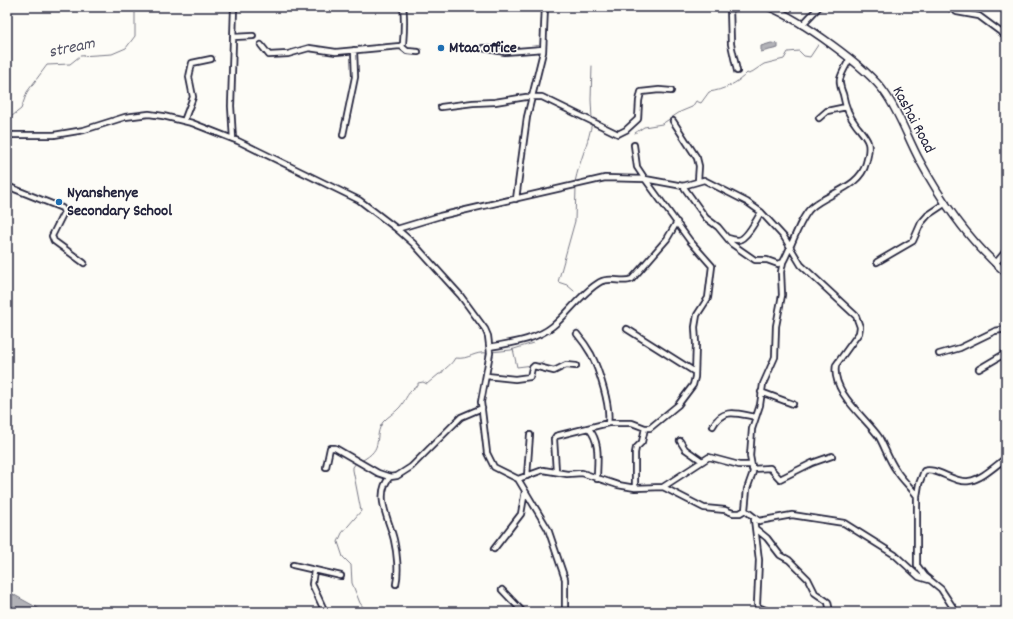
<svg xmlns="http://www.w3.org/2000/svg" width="1013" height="619" viewBox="0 0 1013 619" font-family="Dekko,sans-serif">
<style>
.water{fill:#b2b2b7;stroke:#787885}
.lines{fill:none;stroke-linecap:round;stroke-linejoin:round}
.stream{stroke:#787885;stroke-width:1}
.minor-casing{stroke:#22223b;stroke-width:8}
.tertiary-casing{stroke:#22223b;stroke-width:9}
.minor{stroke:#fdfcf7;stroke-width:4.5}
.tertiary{stroke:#fdfcf7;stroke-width:6}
.poi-dot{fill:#1f6fb2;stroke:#fdfcf7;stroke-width:1.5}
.labels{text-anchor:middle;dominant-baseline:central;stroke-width:3;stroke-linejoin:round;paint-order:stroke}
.poi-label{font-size:16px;font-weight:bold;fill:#22223b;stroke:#fdfcf7;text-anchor:start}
.street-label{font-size:16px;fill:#22223b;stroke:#fdfcf7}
.water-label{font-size:17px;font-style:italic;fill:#545466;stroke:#fdfcf7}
</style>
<rect width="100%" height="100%" fill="#fdfcf7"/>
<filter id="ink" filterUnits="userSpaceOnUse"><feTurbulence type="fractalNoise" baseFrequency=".025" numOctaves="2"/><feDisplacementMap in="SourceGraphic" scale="8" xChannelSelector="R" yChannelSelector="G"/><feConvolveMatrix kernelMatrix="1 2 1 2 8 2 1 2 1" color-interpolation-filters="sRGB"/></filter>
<g filter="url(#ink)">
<path class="water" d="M771,43L778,44V48L761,52V46Z
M7,591L45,612H7Z"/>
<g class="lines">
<path class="stream" d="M592,66L591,100L592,119
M7,120L21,109L27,92L47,65L70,64L80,56L112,54L126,48L135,36V7
M635,133L644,127L662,124L680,112L692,107L696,101L701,103L709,92C723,90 738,83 747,73L749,74L764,64L784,59L788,52L799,51L804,56L810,57L818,45
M575,182C579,162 589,142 592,122
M574,291L567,285L558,282L575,221L576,187
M513,349L517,367L533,365
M491,352L511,350L533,343
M536,364L543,362
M361,461C386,448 372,438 383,422C388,416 395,413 400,407C406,400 408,390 418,386V383L423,382L427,384L439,374H441C445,367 452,365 455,358C470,360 473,351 488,353
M356,463L353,467V470L361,511L342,533L338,542L343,557L351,565L352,583L360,603L367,612"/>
<g class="minor-casing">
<path id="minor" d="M730,7L731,44L737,71
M949,7L957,12L979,16L1006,36
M802,25L819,7
M233,37L253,36
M261,45L269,55L288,54L309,48L336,52L400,46L403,44C404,31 405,19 403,7
M401,46L407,51L418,52
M483,48L505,52L543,49
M441,107L473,103L495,102L526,97H542L618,134L626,130L638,119L639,101L641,92L659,90L671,91
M819,118L827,111L846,107
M184,121L193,97L189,77L192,63L211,59
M673,121L697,158L699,166L698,181
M7,135H54L84,130L125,117L149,114L163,116L192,123L238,141L359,200L397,229L414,244L460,295L485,329L488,336L490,353L481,402L487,453L494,467L518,479L543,470L567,474L582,473L618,485L635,488L663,487L704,508L725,510L733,513H740L745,510L759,521L792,515L844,523L895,555L919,577L929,580
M343,135L355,77L354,50
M233,139L231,106L234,7
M7,186L62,208L64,212L52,236L54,241L84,263
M683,186L706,218L718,227L732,244L755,260H767L778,264L783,262
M516,199L527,117L543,52L545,7
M397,229L440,216L605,178L645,179L683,186L704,180L747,202L761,212L784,237L801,265L856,316L860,327L859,333L836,365C831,392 865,417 879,437C885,448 889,460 896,470C902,480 911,487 917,496
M728,238C731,239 735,240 738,240C746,240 757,219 761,212
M877,262L913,241L921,223L928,215L946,203
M995,264L1006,251
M627,329L695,372
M577,334C582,340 587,347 591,354C599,370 611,406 608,423
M490,347C511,343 536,340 553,326C569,313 581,293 600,282C611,276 623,284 632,279L667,239L677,222
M939,354L960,348L995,331L1006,329
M979,369L1006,353
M487,376L515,379L530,377L532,368L534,366L554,371L566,365L576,366
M761,392L793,404
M713,426C723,407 738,414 756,417
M589,429C601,443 597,461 597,479
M680,441L685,449L702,461
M326,467L330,448H335L378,473L390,477L397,476L411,467L461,417L482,408
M752,469L770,468L780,479L812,463L832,456
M556,471L554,439L556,436L608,423H632L645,428H650L678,405L693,385L695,377L696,344L695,327L697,315L708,298L712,266L690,241L645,179L637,167L634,145
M527,476L530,435
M390,477C373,495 390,521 394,540C397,553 399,572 396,584
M518,479L548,529L565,579V612
M663,487L709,457L739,465H751
M635,488V453L636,448L642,442L645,428
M745,510L747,489L753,472L750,456L752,429L760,405L763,384L775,357L776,326L782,295L781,272L783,262C791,248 800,218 811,208C827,193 860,188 866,163C872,142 868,140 856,125C849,116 845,105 843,94C841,89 839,84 840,79C842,72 846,66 849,60
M754,519L759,560L757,604L758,607L770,612
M756,529L767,538L780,555L789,560L808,579L815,593L828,602L830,612
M494,549L521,514L525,491
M293,565L341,576
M314,571L312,584L325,612
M502,590L523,612
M956,612L941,589L925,576L917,565V496L919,484L924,471C935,466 955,484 969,481C982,479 995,466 1006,458"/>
</g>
<g class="tertiary-casing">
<path id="tertiary" d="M769,7C801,20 866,66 885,93C900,114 908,139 920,161C942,202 971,243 1006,273"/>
</g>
<use href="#minor" class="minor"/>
<use href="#tertiary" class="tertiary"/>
</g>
</g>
<g class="poi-dot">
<circle cx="441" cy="48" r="4"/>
<circle cx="59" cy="202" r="4"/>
</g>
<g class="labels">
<g class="poi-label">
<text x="449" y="48">Mtaa office</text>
<text x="67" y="193">Nyanshenye<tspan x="67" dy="18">Secondary School</tspan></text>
</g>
<g class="street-label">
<text transform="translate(913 120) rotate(62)">Kashai Road</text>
</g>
<g class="water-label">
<text transform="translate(72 49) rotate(-12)">stream</text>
</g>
</g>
<rect width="1013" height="619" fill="none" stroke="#fdfcf7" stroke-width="24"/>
<rect x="12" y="12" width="989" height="595" fill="none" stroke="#22223b" stroke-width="1.5" filter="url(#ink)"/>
</svg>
